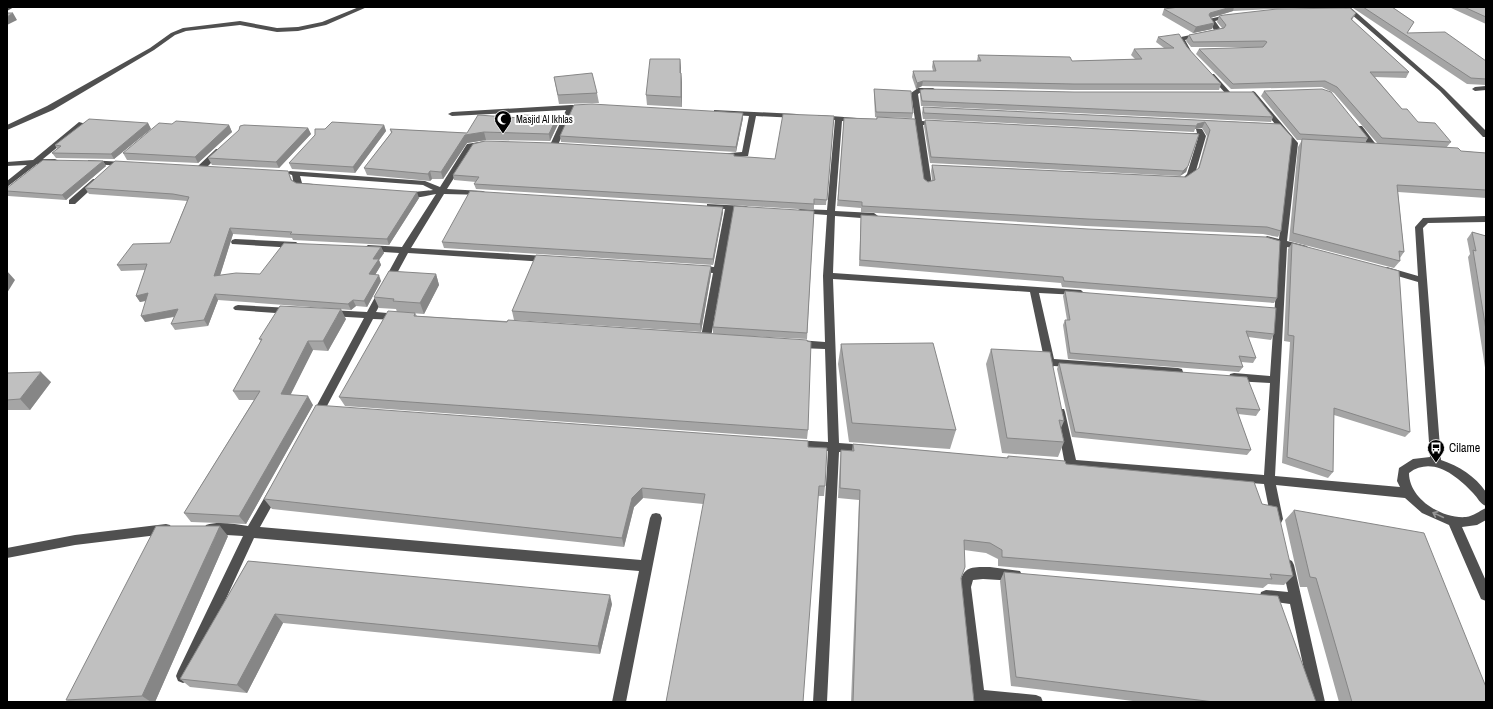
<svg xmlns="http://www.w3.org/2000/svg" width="1493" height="709" viewBox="0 0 1493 709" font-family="'Archivo Narrow',sans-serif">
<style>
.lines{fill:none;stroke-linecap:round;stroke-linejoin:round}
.minor{fill:#505050;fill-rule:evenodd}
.wall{fill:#a5a5a5}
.shaded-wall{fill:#868686}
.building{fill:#c0c0c0;stroke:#868686}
.oneway{stroke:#969696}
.labels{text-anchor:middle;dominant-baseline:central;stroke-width:4;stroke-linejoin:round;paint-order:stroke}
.far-poi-label{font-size:10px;fill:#000;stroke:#fff;text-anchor:start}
.poi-label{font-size:12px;fill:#000;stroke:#fff;text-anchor:start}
</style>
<rect width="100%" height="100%" fill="#fff"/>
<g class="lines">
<path class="minor" d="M7,7H14L7,11Z
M359,7H367L326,25L298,31L277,32L240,25L186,31L175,35L154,50L53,110L7,130V125L47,106L150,48L171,33L183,28L240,21L277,28L298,27L322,22Z
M1343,7H1350L1444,89L1486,131V137H1483L1440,91Z
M1231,14L1233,15V17L1215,21L1222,31L1221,32L1185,40L1191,51L1186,52L1178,40L1181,37L1214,30L1208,20L1209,19Z
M1210,74H1214L1230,92V94H1226L1210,76Z
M1486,86V90L1475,91L1472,89L1475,87Z
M918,88H933L936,90C931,94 923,90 918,94L922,121L937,122L941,124L937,126L923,125L932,185L928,187L924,185L915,125L903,124L899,122L903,120H915L911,93Z
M1253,91L1255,92L1298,143L1287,241L1307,246L1308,248L1304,251L1287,247L1275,476L1400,487L1397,481L1399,468L1413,459L1430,457L1418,282L1384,272L1382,270L1387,267L1418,276L1415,227L1423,218L1486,216V222L1428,223L1423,228L1441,460C1459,466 1475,476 1486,492V506C1480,504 1478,498 1473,493C1456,475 1432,456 1409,473C1409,499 1442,519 1466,517C1474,516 1479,511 1486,508V520L1477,525L1462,527L1486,581V601L1481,599L1449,525L1422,513L1405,498L1276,485L1283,519L1281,523L1277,524L1273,523L1271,519L1264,484L1071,470L1067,468L1065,465L1055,412L1056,409H1064L1065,412L1076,460L1264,475L1270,383L1234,381L1230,380L1229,377L1230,374L1234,373L1270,376L1279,245L1264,241L1263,239L1267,236L1279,239L1290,143L1251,94L1250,93Z
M571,105H587L591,107L587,109L573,110L558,145L554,147L550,145L566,110L452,116L448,114L452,112Z
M714,110L797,114L801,116L797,118L756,116L748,156L721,158L717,156L718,154L742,152L749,116L717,114H714Z
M818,115L857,118L861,120L857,122L842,121L835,211L874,213L878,216L874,219L835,216L833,273L1081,290L1083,292L1078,295L1039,293L1054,359L1178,368L1182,369L1183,372L1182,375L1178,376L1054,366L1050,369L1046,368L1030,292L833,279L839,443L866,445L870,446L872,449L870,452L866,453L839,452L827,702H813L828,451L794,448L790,447L788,444L790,441L794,440L828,442L825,349L799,348L794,344L799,340L825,342L823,276L827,215L800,213L796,211L800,209L827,210L835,120L818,119Z
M79,122L86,124L43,159H55L59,161L58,163L37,164L7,187V181L27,165L7,166V162L33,160Z
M1356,126H1362L1378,147L1377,149H1371L1355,128Z
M1196,129H1202L1206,136L1195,174L1190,181L1178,182V178L1184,177L1187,174L1198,138L1184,137L1180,135L1184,133H1197Z
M485,141L489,143L488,145L473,148L447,189L483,191L487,193L486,195L444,194L411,248L546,256L550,259L546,262L408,253L376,312L398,314L403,317L398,320L373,319L319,421H311L310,418L364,318L330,316L325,313L330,310L367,312L399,253L368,251L364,248L368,245L402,247L436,194C425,196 410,201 401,194C404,192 427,191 433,190L423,185L300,176L302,183L313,184L314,186C310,189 298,190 295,185C293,183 293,178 292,175L286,173L290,171L425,181L440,187L467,144Z
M216,149H222L223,151L204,170H198V166Z
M88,160L124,162L128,164L124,166L91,164H88Z
M93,179H99L100,181L75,204H69V200Z
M707,204L746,206L750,208L746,210H734L711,337L706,340L701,337L713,273L698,272L694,269L698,266L714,267L725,209L707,208Z
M235,239L296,242L300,245L296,248L232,244L231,242L232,240Z
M238,305L290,308L295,311L290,314L235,310L233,308L235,306Z
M274,486L278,488L280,491L260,527L641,560L650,518L652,514L656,513L660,514L662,518L626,702H612L639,571L254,538L188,681L183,683L178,681L176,676L178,671L243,536L210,534L206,533L204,529L206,525C218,521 235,524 248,526L270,488Z
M166,524L170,525L172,529L170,533L166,534L75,545L7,558V548L75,535Z
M1288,559L1292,561L1294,565L1325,702H1311L1290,604L1261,600L1260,596L1261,592L1266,590L1288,592L1282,565L1284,561Z
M990,567L1020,571L1022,575L1020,579L1016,581L983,579L973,580L971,587L984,690L1036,695L1041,697L1043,702H971L959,587C963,566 970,567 990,567Z"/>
</g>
<path class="wall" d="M1179,7H1315L1233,11L1210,18L1214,23L1212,29L1193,33L1162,15L1164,9Z
M1349,7H1392L1414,22L1407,33L1486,61V85L1467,84L1353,8Z
M1449,7H1486V24Z
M1356,13L1352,20L1409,72L1406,78L1375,77L1402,109L1418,122L1451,142L1446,148L1461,151L1486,153V198L1398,192L1404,252L1400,258V261L1394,268L1289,241L1298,147L1302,140H1297L1261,96L1264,91L1368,138L1365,143L1378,144L1334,93L1322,87L1231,89L1196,54L1199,49L1263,47H1191L1186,41L1189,35L1222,28L1217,22L1219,16Z
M1158,37L1187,47L1221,84L1219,90H1072L922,86L916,89L912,77L913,71H933L932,67L933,61H977L978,55L1072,61L1135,59L1131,55L1134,49L1164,48L1156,42Z
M680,59L681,73L682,83V107L647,105L646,95Z
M554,77L597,93L599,103L559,104Z
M874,89L913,113L912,118L875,117L874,94Z
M920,90L1273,117L1271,122L921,106L920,95Z
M923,107L1280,124L1281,231L1278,237L1263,234L1086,226L861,212V208L837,206L844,118L876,119L877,117L924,179L928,182L932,180L931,171L932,165L1186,177L1198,169L1207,136L1202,128L1195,129L1194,132L923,119L922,113Z
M743,113V118L736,152L561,142L560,136Z
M834,116L826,205H814V210L476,189L474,184L476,182L454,180L453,175L734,156L775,159Z
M521,118L558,124L550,141L486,140L467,143L443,179H432L430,181L367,175L364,168L391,133L390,129L467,133Z
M925,120L1199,134L1186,172L1180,176L930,163L924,126Z
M148,123L151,129L114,159L56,158L52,153L57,149L55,145Z
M172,124L229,125L232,132L198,163L127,160L123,153Z
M384,125L386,131L355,173L292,169L289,163L325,129Z
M308,128L311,134L279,168L212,165L208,158Z
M103,161L106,166L66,200L8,196L7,195V188Z
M288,171L292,180L296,183L419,198L389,245L293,240L292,238L233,234L220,275L260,274L381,247L384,253L379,260L381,265L375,275L381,281L367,307L356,306L351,310L218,300L208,326L175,330L171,324L174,317L145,322L146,301L140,302L136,296L145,270L121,271L117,265L170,243L187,201L176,200L89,194L85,188Z
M814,211L807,339L749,336L808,430L807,439L345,406L339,397L415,313L417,316L713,333V327Z
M723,212L713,265L444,248L442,242Z
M861,215L1277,298L1274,303L1062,287L1061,283L859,266Z
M1472,232L1486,236V374L1468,257L1470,254L1467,239Z
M1292,243L1410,432L1405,437L1334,415L1333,472L1328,478L1282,463L1290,342L1284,341L1288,249Z
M711,266V274L701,332L514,320L512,311Z
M436,274L439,285L424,314L397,312L396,309L379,308L374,297Z
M1065,291L1274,334L1271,340L1248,337L1256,358L1253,363L1241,362L1243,367L1239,372L1068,359L1063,325L1065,320H1067L1063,296Z
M346,319L328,351L313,350L290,395L313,405L246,524L191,522L184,513L254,400H239L233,391L261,341L259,339Z
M841,344L956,430L950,449L849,442L838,364Z
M991,349L1064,421L1061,428L1064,442L1058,457L1002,453L986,364Z
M1059,363L1260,410L1256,416L1238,414L1251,450L1247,455L1072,437L1057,369Z
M7,373L51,382L30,410H7Z
M853,444L1007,458L1008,456L1066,464L1262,504L1293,576L1284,585L1268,584L1263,588L998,566V559L986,553L964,550L961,578L974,702H851L859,500L838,498L840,460L841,450L852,451Z
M808,447L825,486L824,496H818L703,504L643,498L634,507L624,547L272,509L264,499Z
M1294,510L1486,702H1339L1307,587H1300L1285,520Z
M228,536L155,702H70L66,700Z
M248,561L612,604L600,654L283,623L247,693L190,687L180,679Z
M1004,572L1316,702H1141L1011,686L1000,581Z"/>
<path class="shaded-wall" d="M1231,7H1234L1233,11L1207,19L1210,13Z
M13,13L17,20L7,25V17Z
M1214,23L1212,29L1193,33L1196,27Z
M680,59L681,68L680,83Z
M681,73L682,83V107L681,97Z
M923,81L922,86L916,89L917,83Z
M743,113V118L736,152V147Z
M557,117L558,124L550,141L549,134Z
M1205,122L1202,128L1195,129L1197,124Z
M148,123L151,129L114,159L111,154Z
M229,125L232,132L198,163L195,157Z
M384,125L386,131L355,173L353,167Z
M308,128L311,134L279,168L276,162Z
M484,132L486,140L467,143L443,179L441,172L465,135Z
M103,161L106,166L66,200L62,195Z
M1188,166L1186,172L1180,176L1183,171Z
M430,171L432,179L430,181L428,174Z
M417,192L419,198L389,245L387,239Z
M723,207V212L713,265V259Z
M230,228L233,234L218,282L214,276Z
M381,247L384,253L379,260L381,265L372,280L369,274L373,259Z
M711,266V274L701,332L700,324Z
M7,271L15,280L7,293Z
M436,274L439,285L424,314L420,303Z
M379,275L381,281L367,307L364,301Z
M148,293L152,299L140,302L136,296Z
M215,294L218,300L208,326L204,320Z
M353,300L356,306L351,310L348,304Z
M178,309L182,315L145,322L141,316Z
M341,309L346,319L328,351L323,341Z
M308,341L313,350L286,404L281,394Z
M41,372L51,382L30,410L20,399Z
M308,396L313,405L246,524L239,516Z
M642,488L643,498L634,507L624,547L622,538L632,498Z
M220,526L228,536L155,702H151L142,696Z
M610,595L612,604L600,654L598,646Z
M275,614L283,623L247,693L237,685Z"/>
<path class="building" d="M1179,7H1231L1210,13L1209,15L1214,23L1196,27L1164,9Z
M1363,7H1392L1414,22L1407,33L1445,32L1486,61V79L1471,78Z
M1464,7H1486V17Z
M1350,8L1356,13L1351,19L1409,72H1370L1402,109H1407L1418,122L1435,123L1451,142L1382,138L1337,87L1325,81L1233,84L1199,49L1263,47L1267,42L1265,41L1193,42L1189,35L1224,28L1226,25L1219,16L1224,15L1277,9Z
M7,13H13L7,17Z
M1179,34L1187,47L1221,84H1074L923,81L917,83L913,71H936L933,61H981L978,55L1070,57L1072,61L1142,59L1134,49L1174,48L1158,37Z
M650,59H680V73H681V97L646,95Z
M592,73L597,93L558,95L554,77Z
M874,89L911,91L913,113L876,112Z
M924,89L1074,92H1253L1273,117L922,101L920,90Z
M1322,89L1331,92L1368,138L1300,134L1264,91Z
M592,104L743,113L736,147L560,136L574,105Z
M923,107L1280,124L1292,137L1281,231L1267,227L1088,219L862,206V202L838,200L844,118L877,119V117L915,119L924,179L928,182L935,180L932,165L1186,177L1199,168L1210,130L1205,122L1197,124V126L924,113Z
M783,114L834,116L827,200L814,199V204L474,184L479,177L453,175L473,144L485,141L553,143L734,154V156L775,159Z
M478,115L521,118L523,115L557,117L549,134L484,132L465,135L441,172L430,171L428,174L364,168L392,132L390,129L467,133Z
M89,119L148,123L111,154L52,153L61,146L55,145Z
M925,120L1199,134L1188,166L1183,171L931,157Z
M176,121L229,125L195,157L123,153L159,123L172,124Z
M332,122L384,125L353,167L289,163L315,135V129H325Z
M244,125L308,128L276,162L208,158L239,130L240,126Z
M1302,139L1458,148L1461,151L1486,153V190L1397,185L1404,252L1399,251L1400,261L1293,233Z
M43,160L103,161L62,195L7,191V188Z
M115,161L288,171L291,180L296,183L417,192L387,239L290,234L292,232L230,228L214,276L236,273L260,274L284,243L381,247L373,259H379L369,274L379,275L364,301L353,300L348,304L215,294L204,320L171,324L178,309L141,316L148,293L136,296L147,264L117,265L133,244L170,243L189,197L173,194L85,188Z
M470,191L723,207L713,259L442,242Z
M734,206L814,211L807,333L713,327Z
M861,215L1088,229L1266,237L1280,241L1277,298L1064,281L1063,277L860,260Z
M1472,232L1486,236V330L1473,250L1476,251Z
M1292,243L1399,271L1410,432L1334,408L1333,472L1287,457L1294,336L1288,335Z
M536,255L711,266L700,324L512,311Z
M389,271L436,274L420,303L393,301L394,299L374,297Z
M1065,291L1276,308L1274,334L1246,331L1256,358L1239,356L1243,367L1070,353L1065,320H1070Z
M280,306L341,309L323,341H308L281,394L308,396L239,516L184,513L260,391H233L262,339H259Z
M388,311L415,313L414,316L507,322L508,320L807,340V341L811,342L808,430L339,397Z
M933,343L956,430L852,423L841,344Z
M991,349L1050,352L1064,421L1059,420L1064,442L1007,438Z
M1059,363L1247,377L1260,410L1236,408L1251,450L1075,432Z
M41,372L20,399L7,400V373Z
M316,405L808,441V447L827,448L825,486H819L803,702H666L705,494L642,488L632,498L622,538L264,499Z
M853,444L1008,458V456L1065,461L1066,464L1254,482L1262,504L1277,507L1293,576L1270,574L1272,579L1002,557V550L990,543L964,540L965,567L961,578L974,702H853L860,490L840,488L841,450L854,451Z
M1294,510L1424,533L1486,687V702H1352L1316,578L1310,577Z
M156,526H220L142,696L66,700Z
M248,561L610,595L598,646L275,614L237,685L180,679Z
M1004,572L1278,596L1316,702H1214L1016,677Z"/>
<defs><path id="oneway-shaft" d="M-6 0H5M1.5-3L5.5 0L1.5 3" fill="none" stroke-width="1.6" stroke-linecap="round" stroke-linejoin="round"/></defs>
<use class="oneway" href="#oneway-shaft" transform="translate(1438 515) rotate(-155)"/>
<defs>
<g id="mosque-pin" transform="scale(0.9)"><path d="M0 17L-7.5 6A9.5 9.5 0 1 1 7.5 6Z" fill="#000" stroke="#fff"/><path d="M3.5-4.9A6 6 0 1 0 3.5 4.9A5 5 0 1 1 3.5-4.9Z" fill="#fff"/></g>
<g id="bus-pin" transform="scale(0.9)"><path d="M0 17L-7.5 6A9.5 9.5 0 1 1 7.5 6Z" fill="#000" stroke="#fff"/><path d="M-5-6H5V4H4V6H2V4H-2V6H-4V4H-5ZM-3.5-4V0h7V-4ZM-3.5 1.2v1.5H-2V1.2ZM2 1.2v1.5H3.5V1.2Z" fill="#fff"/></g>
</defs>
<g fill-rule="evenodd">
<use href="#mosque-pin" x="503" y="119"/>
<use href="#bus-pin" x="1436" y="448"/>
</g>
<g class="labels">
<g class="far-poi-label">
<text x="516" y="119">Masjid Al Ikhlas</text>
</g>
<g class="poi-label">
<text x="1449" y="448">Cilame</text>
</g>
</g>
<rect width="1493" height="709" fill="none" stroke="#000000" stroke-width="16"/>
</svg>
